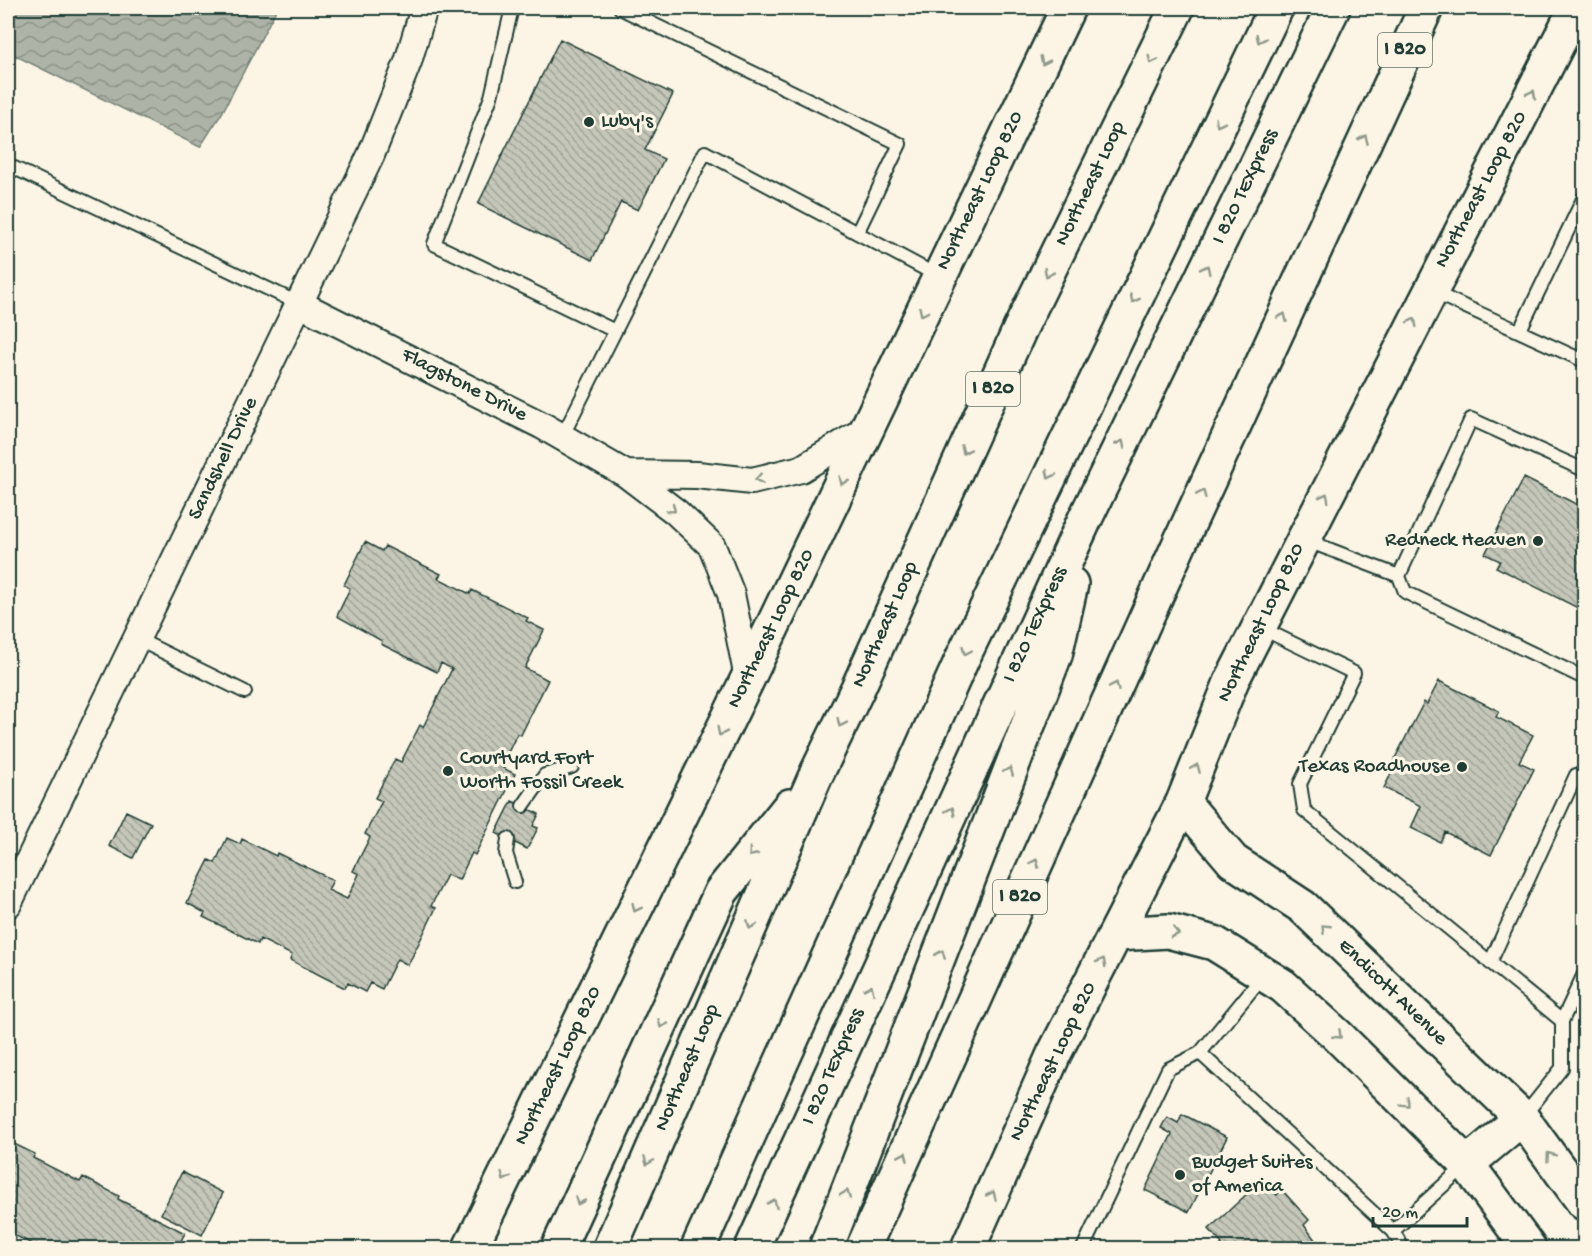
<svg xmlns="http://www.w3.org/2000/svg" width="1592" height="1256" viewBox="0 0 1592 1256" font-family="'Gochi Hand',sans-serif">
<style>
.water{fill:url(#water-waves);stroke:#758479;stroke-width:1.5}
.building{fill:url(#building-back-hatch);stroke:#1f3d34;stroke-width:1.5}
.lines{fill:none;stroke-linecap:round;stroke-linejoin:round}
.lane-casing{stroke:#1f3d34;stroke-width:16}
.street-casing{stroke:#1f3d34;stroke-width:30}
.secondary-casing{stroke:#1f3d34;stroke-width:38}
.highway-casing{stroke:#1f3d34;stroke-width:38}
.lane{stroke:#fcf5e5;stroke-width:12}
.street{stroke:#fcf5e5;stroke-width:26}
.secondary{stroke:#fcf5e5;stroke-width:33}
.highway{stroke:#fcf5e5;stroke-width:33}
.oneway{stroke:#8e998c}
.poi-dot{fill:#1f3d34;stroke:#fcf5e5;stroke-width:2}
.labels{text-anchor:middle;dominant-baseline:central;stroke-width:6;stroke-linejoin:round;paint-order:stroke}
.shield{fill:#fcf5e5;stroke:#617469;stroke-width:1.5}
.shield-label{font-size:20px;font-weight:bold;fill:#1f3d34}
.poi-label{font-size:21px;fill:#1f3d34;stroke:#fcf5e5;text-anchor:start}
.street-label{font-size:21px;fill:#1f3d34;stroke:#fcf5e5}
</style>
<defs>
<pattern id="water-waves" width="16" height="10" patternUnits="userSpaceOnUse" patternTransform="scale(1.5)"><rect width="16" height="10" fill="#aeb3a7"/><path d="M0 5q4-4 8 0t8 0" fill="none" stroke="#8d9389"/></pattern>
<pattern id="building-back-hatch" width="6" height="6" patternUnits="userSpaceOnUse" patternTransform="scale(1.5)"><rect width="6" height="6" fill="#c5c7b9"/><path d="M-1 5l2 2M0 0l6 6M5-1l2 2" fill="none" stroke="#9fa397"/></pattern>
</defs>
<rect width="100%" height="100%" fill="#fcf5e5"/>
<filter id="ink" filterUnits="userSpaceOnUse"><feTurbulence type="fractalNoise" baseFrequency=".0167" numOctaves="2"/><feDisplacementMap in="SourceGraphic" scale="12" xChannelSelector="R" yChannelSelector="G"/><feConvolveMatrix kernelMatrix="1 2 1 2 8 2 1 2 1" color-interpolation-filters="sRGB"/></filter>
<g filter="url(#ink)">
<path class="water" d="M8,8H277L222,113L200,147L8,52Z"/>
<path class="building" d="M560,39L673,94L645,150L664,159L638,210L621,202L592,260L478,204Z
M1524,478L1584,508V611L1496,567L1500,561L1485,554Z
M365,542L382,551L385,546L441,574L438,578L470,594L472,590L528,618L526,621L544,630L525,668L548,680L521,735L517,734L501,767L515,774L475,855L472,853L459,880L447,875L431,906L436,908L408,965L397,959L382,989L370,983L365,992L348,983L345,988L290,960L292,955L260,939L258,944L203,917L205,913L187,903L209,860L215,863L227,838L240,844L242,839L276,856L277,853L333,880L328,890L347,899L359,874L353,871L370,837L365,834L382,801L375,798L395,759L401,762L420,725L423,727L452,669L441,663L437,672L381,644L382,641L337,616L350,588L344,585Z
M1439,681L1499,711L1496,717L1533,735L1519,762L1534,769L1491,855L1445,832L1440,842L1411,828L1421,806L1384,788L1396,764L1393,762L1424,702L1427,704Z
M512,801L539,814L533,826L538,828L527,849L496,833Z
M126,811L151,823L133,858L109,846Z
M1182,1114L1227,1137L1189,1212L1145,1190L1172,1134L1161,1128L1167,1117L1178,1123Z
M8,1141L35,1154L33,1158L80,1182L83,1177L119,1196L118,1199L185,1233L177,1248H40L8,1232Z
M182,1172L223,1193L202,1235L161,1214Z
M1263,1179L1277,1195L1282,1190L1309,1220L1304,1225L1321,1248H1218L1222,1244L1209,1229Z"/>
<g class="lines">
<g class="lane-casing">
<path id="lane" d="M512,8L491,97L434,244L615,331
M620,8L900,144L857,233
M1565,32L1584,42
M8,165L300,304
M1433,292L1584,361
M1520,330L1584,197
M562,437L705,152L938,276
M1584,470L1471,419L1399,576L1405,592L1584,678
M1305,540L1399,576
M1261,628L1354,673L1300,784L1304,810L1562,1021V1068L1523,1117
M137,639L245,692
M523,806L545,775L572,767
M508,839L506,853L515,882
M1490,963L1576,775L1584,779
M1562,1021L1584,974
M1200,1053L1393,1231
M1083,1248L1168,1069L1200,1053L1263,976
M1403,1248L1393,1231L1466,1165"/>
</g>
<g class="street-casing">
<path id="street" d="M300,304L543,426L626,474L676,512L712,546L731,594L748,678
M626,474L697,475L752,481L801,469L868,428
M8,904L371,155L408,62L424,8"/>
</g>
<g class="secondary-casing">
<path id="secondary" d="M1183,802L1233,861L1303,907L1522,1118L1584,1203
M1117,934L1168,931L1214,943L1283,986L1338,1036L1467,1164L1529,1248
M1467,1164L1522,1118
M470,1248L748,678L1068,8
M968,1248L1054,1054L1183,802L1232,680L1576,8"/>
</g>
<g class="highway-casing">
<path id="highway" d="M558,1248L721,892L790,806
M610,1248L816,775L858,688L1020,329L1177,8
M698,1248L963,657L1276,8
M752,1248L1084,521L1333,8
M826,1248L1055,655L1071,584
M863,1248L1178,547L1426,8"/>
</g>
<use href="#lane" class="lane"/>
<use href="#street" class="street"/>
<use href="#secondary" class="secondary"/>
<use href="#highway" class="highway"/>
</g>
<defs><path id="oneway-chevron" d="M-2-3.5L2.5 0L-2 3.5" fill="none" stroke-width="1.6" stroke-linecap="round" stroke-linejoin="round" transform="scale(1.5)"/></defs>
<g class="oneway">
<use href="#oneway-chevron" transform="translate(1260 39) rotate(116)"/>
<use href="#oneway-chevron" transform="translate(1152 60) rotate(116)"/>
<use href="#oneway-chevron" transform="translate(1044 61) rotate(116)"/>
<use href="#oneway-chevron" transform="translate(1532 94) rotate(-62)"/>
<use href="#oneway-chevron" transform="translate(1219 123) rotate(116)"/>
<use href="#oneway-chevron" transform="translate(1364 139) rotate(-66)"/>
<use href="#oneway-chevron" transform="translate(1206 269) rotate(-64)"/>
<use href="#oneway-chevron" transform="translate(1048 273) rotate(116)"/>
<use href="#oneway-chevron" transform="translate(1134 299) rotate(116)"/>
<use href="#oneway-chevron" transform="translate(923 312) rotate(115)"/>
<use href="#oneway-chevron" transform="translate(1283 317) rotate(-66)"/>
<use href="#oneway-chevron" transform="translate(1413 322) rotate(-63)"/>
<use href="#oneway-chevron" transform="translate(1121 444) rotate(-64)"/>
<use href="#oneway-chevron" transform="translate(965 450) rotate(114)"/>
<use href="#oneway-chevron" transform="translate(1050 475) rotate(116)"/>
<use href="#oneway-chevron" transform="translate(759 479) rotate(170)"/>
<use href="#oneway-chevron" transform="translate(843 481) rotate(116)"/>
<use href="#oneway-chevron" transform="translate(1202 494) rotate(-66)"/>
<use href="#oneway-chevron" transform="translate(1325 497) rotate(-63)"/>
<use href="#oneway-chevron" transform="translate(672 509) rotate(39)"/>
<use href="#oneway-chevron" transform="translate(966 651) rotate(115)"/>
<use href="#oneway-chevron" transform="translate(1115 686) rotate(-66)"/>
<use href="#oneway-chevron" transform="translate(841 723) rotate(116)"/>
<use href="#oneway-chevron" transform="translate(721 732) rotate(116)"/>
<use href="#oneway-chevron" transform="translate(1196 768) rotate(-68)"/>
<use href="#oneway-chevron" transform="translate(1009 771) rotate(-68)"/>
<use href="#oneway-chevron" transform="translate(951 811) rotate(-65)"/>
<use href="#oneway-chevron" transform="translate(752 853) rotate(129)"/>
<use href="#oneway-chevron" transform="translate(1035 863) rotate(-66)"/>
<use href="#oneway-chevron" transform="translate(636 908) rotate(116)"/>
<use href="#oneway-chevron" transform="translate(751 925) rotate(113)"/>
<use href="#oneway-chevron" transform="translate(1325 928) rotate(-136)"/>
<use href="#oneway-chevron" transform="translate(1175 933) rotate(13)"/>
<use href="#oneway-chevron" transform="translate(941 954) rotate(-68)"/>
<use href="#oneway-chevron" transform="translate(1102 962) rotate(-62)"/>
<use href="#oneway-chevron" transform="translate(870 989) rotate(-65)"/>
<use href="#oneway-chevron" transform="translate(662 1024) rotate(114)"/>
<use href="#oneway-chevron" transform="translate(1338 1035) rotate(43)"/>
<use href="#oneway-chevron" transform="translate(1406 1103) rotate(45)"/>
<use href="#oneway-chevron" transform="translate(904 1156) rotate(-66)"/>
<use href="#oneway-chevron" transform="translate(1550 1156) rotate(-126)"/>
<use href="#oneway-chevron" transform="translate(648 1161) rotate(113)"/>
<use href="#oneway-chevron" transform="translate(505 1177) rotate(116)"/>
<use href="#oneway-chevron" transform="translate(846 1194) rotate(-70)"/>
<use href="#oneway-chevron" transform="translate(992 1195) rotate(-66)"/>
<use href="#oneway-chevron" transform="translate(579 1201) rotate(114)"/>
<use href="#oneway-chevron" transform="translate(773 1203) rotate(-66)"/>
</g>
</g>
<g class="poi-dot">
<circle cx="589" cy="122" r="6"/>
<circle cx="1538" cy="541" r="6"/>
<circle cx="1462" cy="767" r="6"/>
<circle cx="448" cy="771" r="6"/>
<circle cx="1180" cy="1175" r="6"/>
</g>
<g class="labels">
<g class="shield">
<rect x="1378" y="33" width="54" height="34" rx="4.5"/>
<rect x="966" y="372" width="54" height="34" rx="4.5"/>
<rect x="993" y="880" width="54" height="34" rx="4.5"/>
</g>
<g class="shield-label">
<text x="1405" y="50">I 820</text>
<text x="993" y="389">I 820</text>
<text x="1020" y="897">I 820</text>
</g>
<g class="poi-label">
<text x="601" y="122">Luby's</text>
<text x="1526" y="541" text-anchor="end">Redneck Heaven</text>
<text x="460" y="759">Courtyard Fort<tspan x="460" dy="24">Worth Fossil Creek</tspan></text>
<text x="1450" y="767" text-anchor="end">Texas Roadhouse</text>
<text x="1192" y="1163">Budget Suites<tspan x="1192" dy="24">of America</tspan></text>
</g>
<g class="street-label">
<text transform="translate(1091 184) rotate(-64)">Northeast Loop</text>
<text transform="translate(1246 187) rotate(-64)">I 820 TEXpress</text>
<text transform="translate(1482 190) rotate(-62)">Northeast Loop 820</text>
<text transform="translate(981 191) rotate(-64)">Northeast Loop 820</text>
<text transform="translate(464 386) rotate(27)">Flagstone Drive</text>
<text transform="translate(224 459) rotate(-64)">Sandshell Drive</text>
<text transform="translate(1262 623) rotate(-64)">Northeast Loop 820</text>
<text transform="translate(886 625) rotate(-66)">Northeast Loop</text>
<text transform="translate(1036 625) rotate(-65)">I 820 TEXpress</text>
<text transform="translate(772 629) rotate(-64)">Northeast Loop 820</text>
<text transform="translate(1392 993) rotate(44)">Endicott Avenue</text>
<text transform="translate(1054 1062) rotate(-64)">Northeast Loop 820</text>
<text transform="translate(559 1066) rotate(-64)">Northeast Loop 820</text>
<text transform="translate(834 1067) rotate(-66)">I 820 TEXpress</text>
<text transform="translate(688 1068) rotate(-67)">Northeast Loop</text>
</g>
</g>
<rect width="1592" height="1256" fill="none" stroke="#fcf5e5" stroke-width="30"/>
<rect x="15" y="15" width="1562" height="1226" fill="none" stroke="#1f3d34" stroke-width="2" filter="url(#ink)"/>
<path d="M1373 1217v9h94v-9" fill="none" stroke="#1f3d34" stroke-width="3"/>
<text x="1382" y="1217" font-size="18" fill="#1f3d34" stroke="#fcf5e5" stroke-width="4.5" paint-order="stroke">20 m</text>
</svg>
